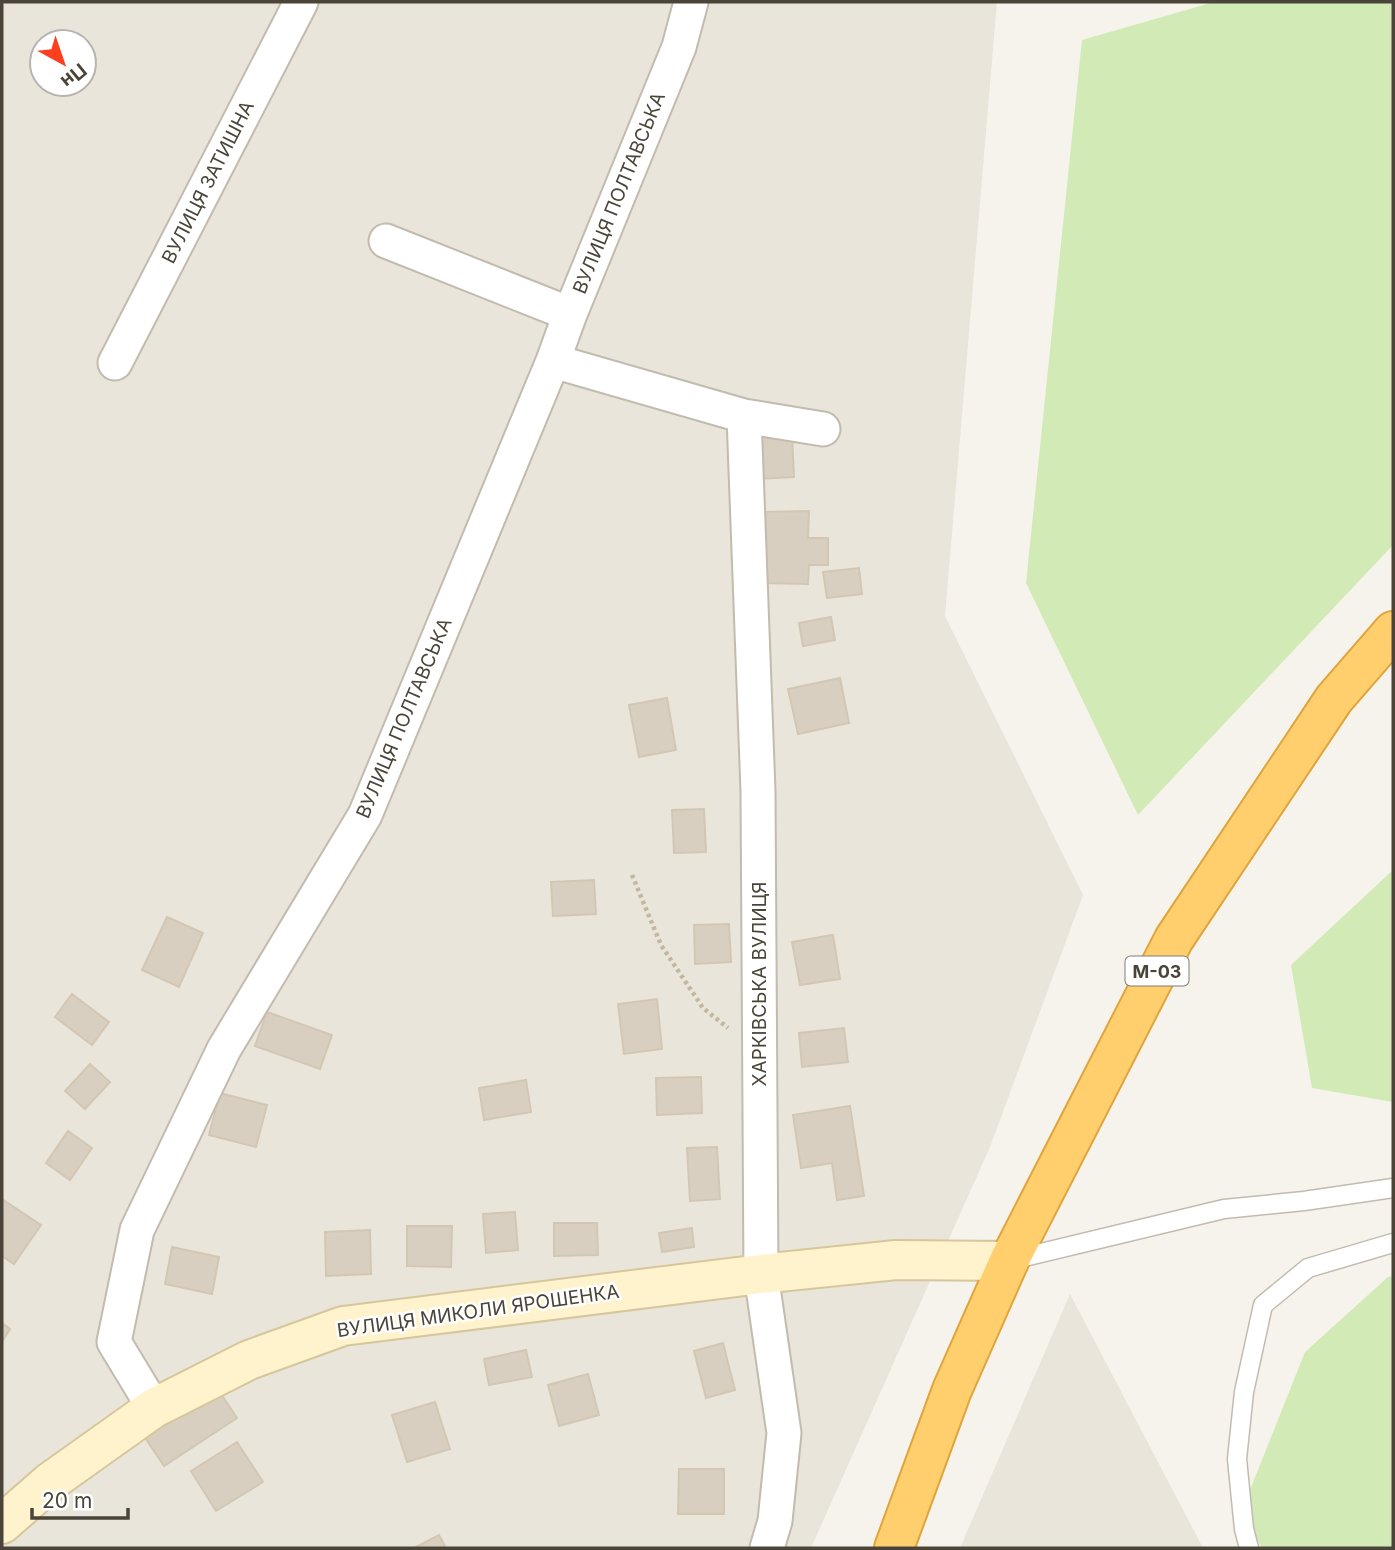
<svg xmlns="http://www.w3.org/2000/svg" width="1395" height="1550" viewBox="0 0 1395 1550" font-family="Inter,sans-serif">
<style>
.residential{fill:#eae5da;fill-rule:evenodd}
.green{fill:#d2eab5}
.building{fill:#d8cfc1;stroke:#d3c7b4;stroke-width:2}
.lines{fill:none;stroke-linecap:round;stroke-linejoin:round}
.lane-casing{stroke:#c2bbae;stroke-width:21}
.street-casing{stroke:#c2bbae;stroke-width:37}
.secondary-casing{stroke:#d6c79b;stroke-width:42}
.highway-casing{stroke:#e0a43c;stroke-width:42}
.path{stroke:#c4b79f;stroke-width:4.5;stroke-dasharray:3.5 3.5;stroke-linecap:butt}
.lane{stroke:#fff;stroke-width:18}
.street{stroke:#fff;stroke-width:33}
.secondary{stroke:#fff3cd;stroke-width:38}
.highway{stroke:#ffcf6e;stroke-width:38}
.labels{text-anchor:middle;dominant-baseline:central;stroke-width:5;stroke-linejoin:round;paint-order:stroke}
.shield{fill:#fff;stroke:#817c74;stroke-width:2}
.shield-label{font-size:18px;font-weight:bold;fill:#4b4439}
.street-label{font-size:19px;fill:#4b4439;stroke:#fff}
</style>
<rect width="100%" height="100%" fill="#f6f3ec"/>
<path class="residential" d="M2,2H997L945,616L1083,895L990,1147L811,1548H2ZM42,42H84V84H42Z
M1070,1294L1203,1548H960Z"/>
<path class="green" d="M1214,2H1393V545L1138,815L1026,583L1082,40Z
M1393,870V1102L1312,1088L1291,965Z
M1393,1276V1548H1262L1242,1510L1305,1352L1388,1277Z"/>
<path class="building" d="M792,435L794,477L758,479L756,437Z
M809,511L808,538H828V565H809L808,584L763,583V512Z
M859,568L862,594L827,598L823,572Z
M831,617L835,640L803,646L799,623Z
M840,678L849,723L798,734L788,689Z
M667,698L676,750L639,757L629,705Z
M704,809L706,852L674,853L672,810Z
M594,880L596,914L553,916L551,882Z
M167,917L203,933L179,987L142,970Z
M729,924L731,962L695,964L694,925Z
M833,935L840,979L800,985L792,942Z
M72,994L109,1022L92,1045L55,1017Z
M657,999L662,1049L624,1054L618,1004Z
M267,1012L332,1035L320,1069L255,1046Z
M844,1028L848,1062L802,1067L799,1033Z
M90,1064L110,1082L85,1109L65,1091Z
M701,1077L702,1113L657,1115L656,1078Z
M526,1080L531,1112L484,1120L479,1088Z
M220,1093L267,1105L256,1147L209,1135Z
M850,1106L864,1196L837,1200L832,1163L801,1168L793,1115Z
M68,1131L92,1148L70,1180L46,1163Z
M717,1147L720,1199L690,1201L687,1148Z
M2,1199L41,1225L14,1264L2,1256Z
M515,1212L518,1250L486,1253L483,1214Z
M554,1223H597L598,1255L554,1256Z
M407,1226H452L451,1267L407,1266Z
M692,1228L694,1247L662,1252L659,1233Z
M370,1230L371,1274L326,1276L325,1232Z
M172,1247L219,1257L212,1294L165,1284Z
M2,1323L10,1329L2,1342Z
M723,1343L735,1390L706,1398L694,1351Z
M526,1350L532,1377L489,1385L484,1359Z
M588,1374L599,1415L559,1426L548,1385Z
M217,1388L237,1418L164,1466L144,1436Z
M435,1402L450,1449L407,1462L392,1415Z
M237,1442L263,1482L216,1511L191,1471Z
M679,1469H724V1514H678Z
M439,1535L446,1548H414Z"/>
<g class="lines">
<g class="lane-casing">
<path id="lane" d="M1012,1260L1224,1209L1304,1201L1393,1188
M1249,1548L1244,1529L1237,1459L1244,1392L1263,1305L1308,1268L1393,1243"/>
</g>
<g class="street-casing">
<path id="street" d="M386,241L570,314
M553,361L744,416L758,791L761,1274L784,1433L775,1521L767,1548
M115,363L301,2
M744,416L823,429
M154,1408L114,1342L137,1230L224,1049L365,815L553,361L570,314L679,47L691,2"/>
</g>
<g class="secondary-casing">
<path id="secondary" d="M2,1524L50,1482L154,1408L249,1360L343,1326L761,1274L896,1260L1009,1261"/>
</g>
<g class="highway-casing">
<path id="highway" d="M894,1548L952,1390L1009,1261L1174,939L1334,699L1393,631"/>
</g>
<path class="path" d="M632,875L661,945L703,1008L728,1028"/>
<use href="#lane" class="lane"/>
<use href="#street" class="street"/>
<use href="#secondary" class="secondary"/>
<use href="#highway" class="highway"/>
</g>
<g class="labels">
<rect class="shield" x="1125.5" y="956.5" width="63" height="29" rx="5"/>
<g class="shield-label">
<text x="1157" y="971">М-03</text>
</g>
<g class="street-label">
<text transform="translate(208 182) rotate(-63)">ВУЛИЦЯ ЗАТИШНА</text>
<text transform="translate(619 193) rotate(-68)">ВУЛИЦЯ ПОЛТАВСЬКА</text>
<text transform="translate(404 718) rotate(-67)">ВУЛИЦЯ ПОЛТАВСЬКА</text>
<text transform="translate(759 984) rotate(-90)">ХАРКІВСЬКА ВУЛИЦЯ</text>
<text transform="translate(478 1311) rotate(-8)">ВУЛИЦЯ МИКОЛИ ЯРОШЕНКА</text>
</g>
</g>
<rect width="1395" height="1550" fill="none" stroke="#4b4439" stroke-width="7"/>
<g transform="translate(63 63) rotate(140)"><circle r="33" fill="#ffffff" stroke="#b7b4b0" stroke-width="2"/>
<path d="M0-5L12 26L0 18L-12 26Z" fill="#fc3f1d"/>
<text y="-10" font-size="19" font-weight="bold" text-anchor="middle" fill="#4b4439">Пн</text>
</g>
<path d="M32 1508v10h96v-10" fill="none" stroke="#4b4439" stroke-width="3.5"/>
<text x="42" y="1508" font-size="21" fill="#4b4439" stroke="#ffffff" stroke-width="5" paint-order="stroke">20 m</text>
</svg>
